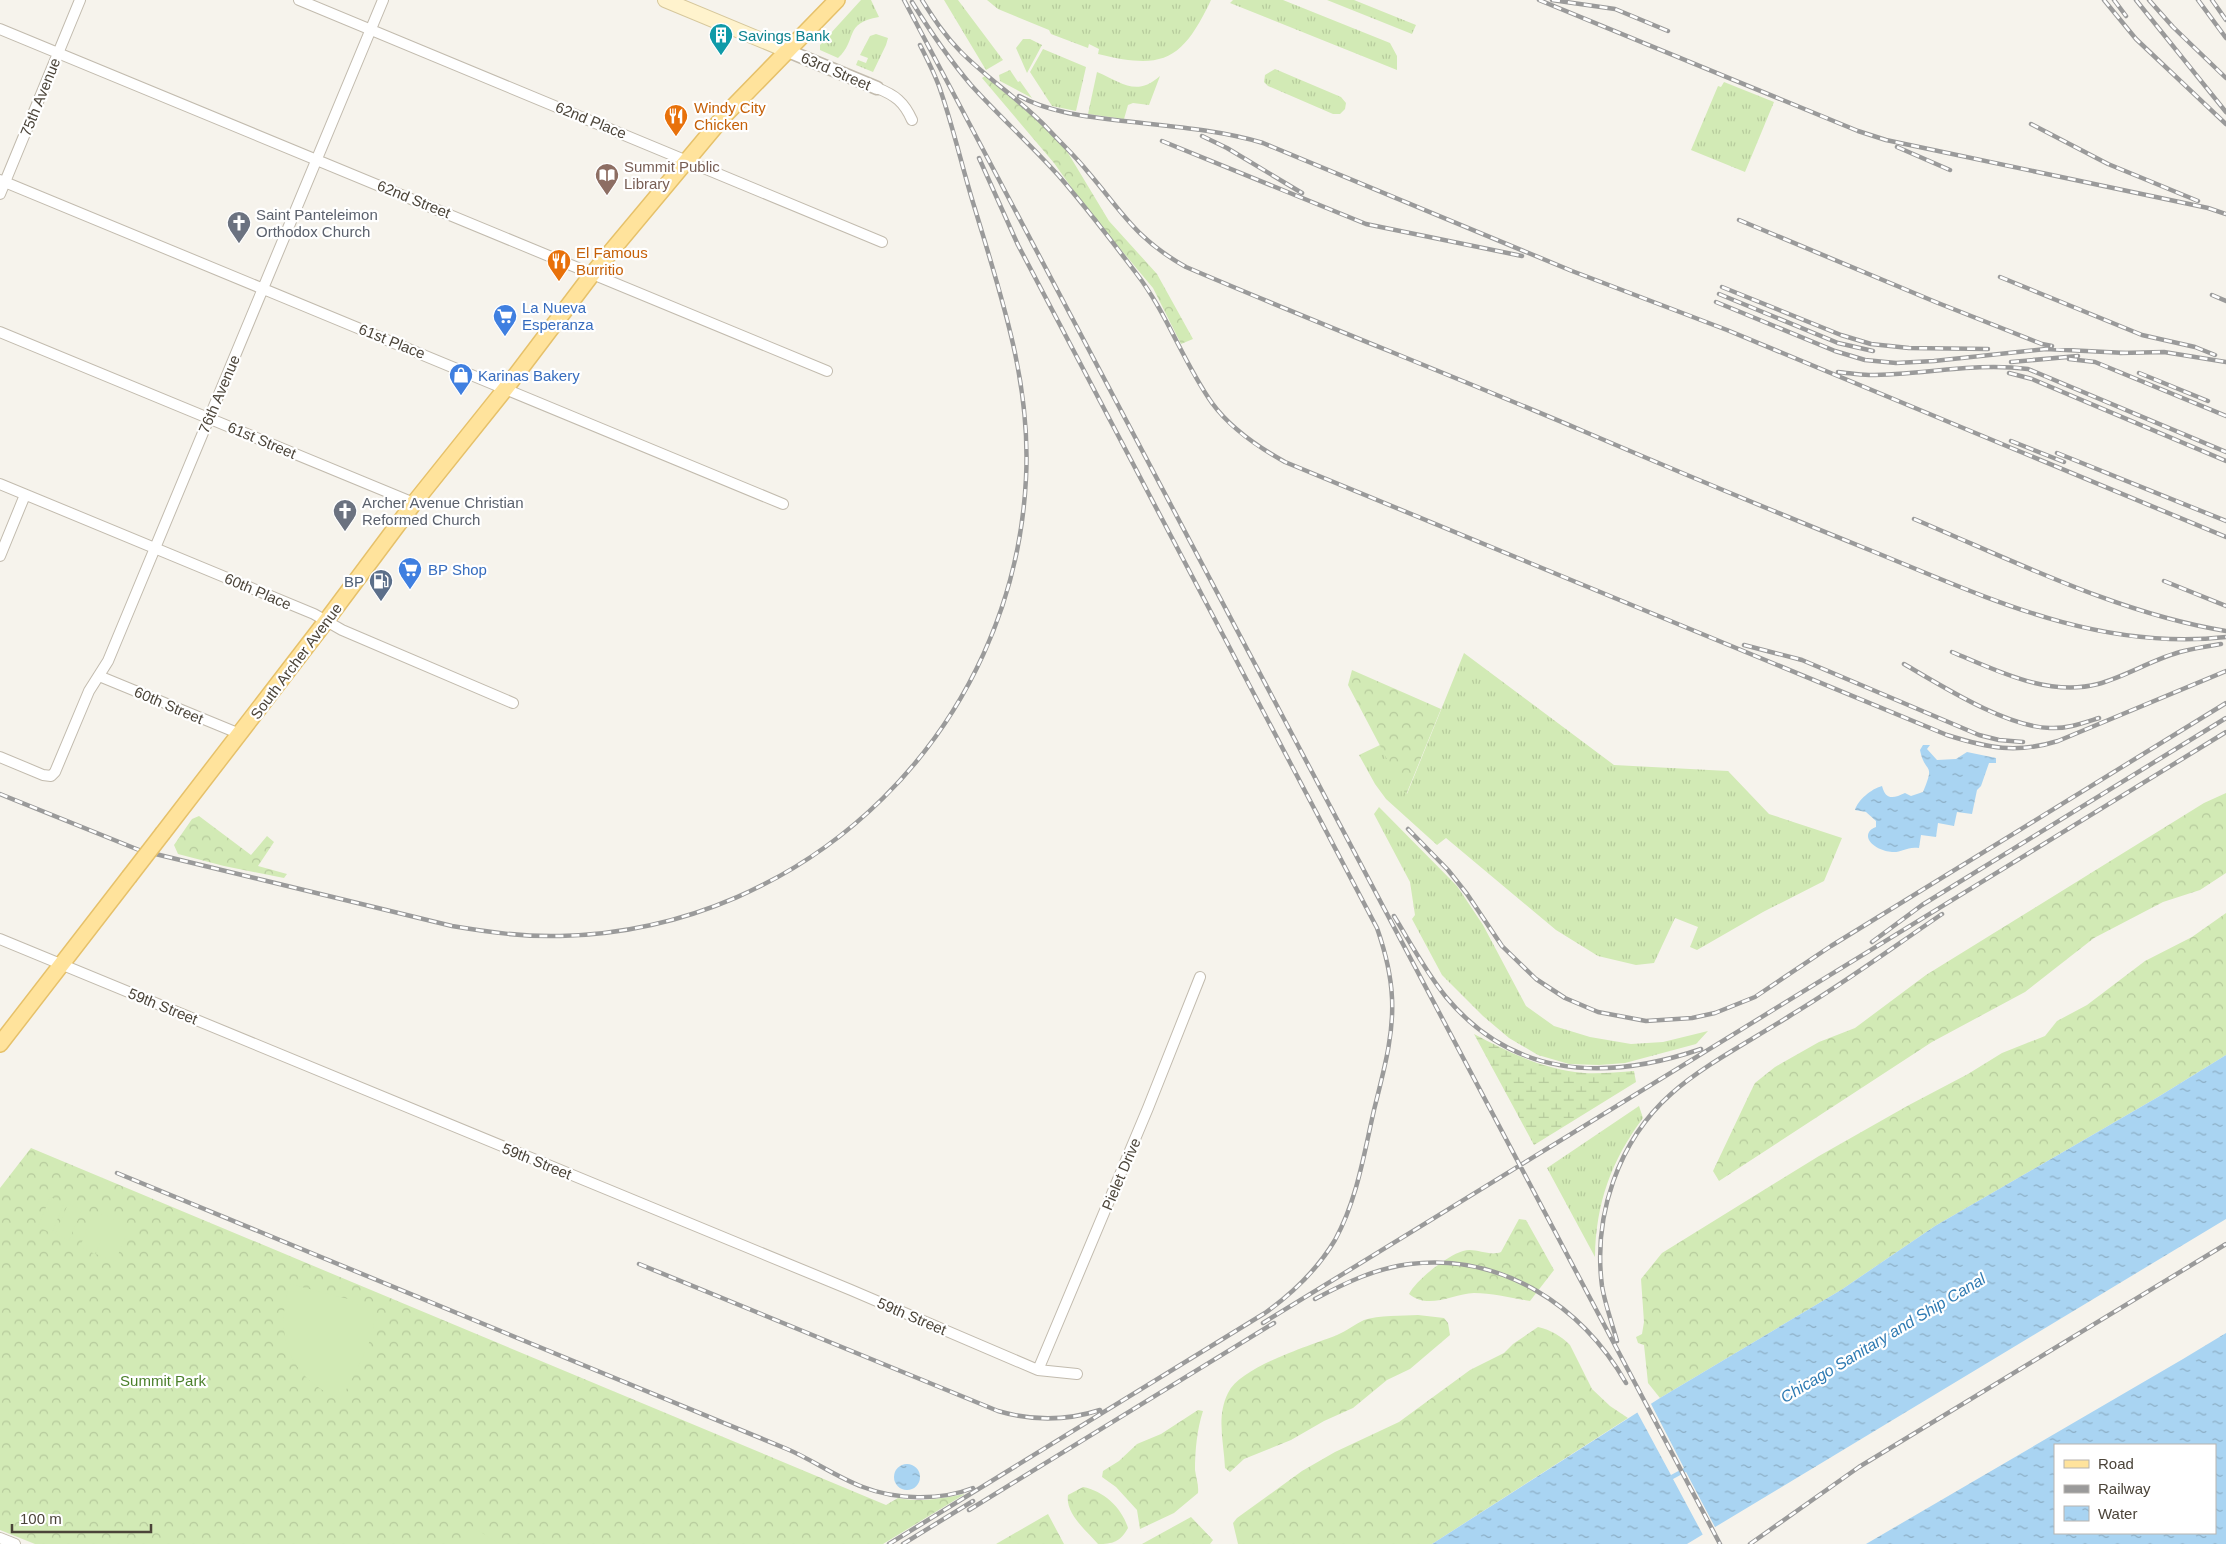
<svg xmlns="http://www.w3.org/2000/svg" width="2226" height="1544" viewBox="0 0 2226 1544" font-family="Arial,sans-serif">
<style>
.grass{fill:url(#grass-tufts)}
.forest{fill:url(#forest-crowns)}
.wetland{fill:url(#wetland-marsh)}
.pitch{fill:#d2eab5}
.water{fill:url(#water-ripples);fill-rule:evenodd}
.pier{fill:#f6f3ec}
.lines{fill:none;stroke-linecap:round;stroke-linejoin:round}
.minor-casing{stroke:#c2bbae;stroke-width:12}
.tertiary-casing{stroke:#c2bbae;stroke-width:15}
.secondary-casing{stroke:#d6c79b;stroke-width:16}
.primary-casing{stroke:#e6c16a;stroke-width:18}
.minor{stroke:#fff;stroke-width:10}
.tertiary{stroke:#fff;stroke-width:12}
.secondary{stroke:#fff3cd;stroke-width:14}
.primary{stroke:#ffe39c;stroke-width:15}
.rail-casing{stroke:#9a9a9a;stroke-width:4.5}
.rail{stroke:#fff;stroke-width:2.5;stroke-dasharray:8;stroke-linecap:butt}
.primary-bridge-casing{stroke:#e6c16a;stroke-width:18;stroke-linecap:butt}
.primary-bridge{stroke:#ffe39c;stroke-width:15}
.labels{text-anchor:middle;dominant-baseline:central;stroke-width:4.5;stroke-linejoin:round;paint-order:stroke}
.culture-label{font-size:15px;fill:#0d838f;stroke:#fff;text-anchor:start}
.street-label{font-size:15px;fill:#4b4439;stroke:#fff}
.food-label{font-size:15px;fill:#c56008;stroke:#fff;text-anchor:start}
.education-label{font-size:15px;fill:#785e54;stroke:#fff;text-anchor:start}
.worship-label{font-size:15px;fill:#5b616d;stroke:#fff;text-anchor:start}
.shop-label{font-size:15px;fill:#366cbe;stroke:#fff;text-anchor:start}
.service-label{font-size:15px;fill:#4e5e75;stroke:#fff;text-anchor:end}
.park-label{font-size:15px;fill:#4a7f2a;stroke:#fff}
.water-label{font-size:16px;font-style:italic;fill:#2e7ab2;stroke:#fff}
</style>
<defs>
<pattern id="grass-tufts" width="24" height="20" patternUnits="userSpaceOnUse" patternTransform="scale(1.25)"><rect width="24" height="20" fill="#d2eab5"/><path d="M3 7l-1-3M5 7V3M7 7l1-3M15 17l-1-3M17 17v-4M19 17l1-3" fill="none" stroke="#b6ca9c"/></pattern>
<pattern id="forest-crowns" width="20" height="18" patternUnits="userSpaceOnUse" patternTransform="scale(1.25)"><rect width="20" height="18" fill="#d2eab5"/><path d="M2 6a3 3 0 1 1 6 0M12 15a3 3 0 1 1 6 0" fill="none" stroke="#b6ca9c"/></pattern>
<pattern id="wetland-marsh" width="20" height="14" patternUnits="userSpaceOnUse" patternTransform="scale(1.25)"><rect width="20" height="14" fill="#d2eab5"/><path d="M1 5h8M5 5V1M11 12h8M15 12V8" fill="none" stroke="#b6ca9c"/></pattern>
<pattern id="water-ripples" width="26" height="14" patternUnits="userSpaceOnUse" patternTransform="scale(1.25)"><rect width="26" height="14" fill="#a9d4f2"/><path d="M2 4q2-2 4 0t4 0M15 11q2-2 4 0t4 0" fill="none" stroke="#8caec5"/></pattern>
</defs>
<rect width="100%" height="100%" fill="#f6f3ec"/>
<path class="grass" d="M861,0H871L879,17C843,23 858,40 838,58L820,50V45Z
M944,0H958L1003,60L986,70Z
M987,0H1211C1182,61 1163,70 1098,54L1099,49L1089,44L1088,48L1051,34L1049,30L998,9Z
M1233,0H1283L1390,43L1397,56V70L1230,3Z
M1327,0H1354L1416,25L1412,34Z
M876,34L888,38L886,45L873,72L856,65L858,60L866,63L868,58L860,55L870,36Z
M1023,39H1030L1042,45L1027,73L1016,48Z
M1043,49L1086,67L1076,111L1052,106L1030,72Z
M1275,69L1341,97L1346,103L1345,109L1340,114H1333L1268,86L1264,82L1265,75Z
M1010,70L1018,82L1020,81L1032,98L1000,81L999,75Z
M1097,72C1123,83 1136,97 1160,76L1149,105L1133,103L1128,105L1124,119L1088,114Z
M1724,82L1774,102L1745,172L1691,150L1718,86L1721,87Z
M1464,653L1614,765L1728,771L1769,814L1842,838L1824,881L1763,912L1697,950L1690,947L1698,927L1675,918L1654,963L1636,965L1598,956L1556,930L1446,838L1437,845L1386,799L1375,784L1359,755L1380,745L1407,794Z
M1379,807L1457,886L1483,925L1526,1006L1554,1026L1590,1037L1631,1044L1663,1042L1708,1031L1696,1044L1625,1063L1599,1065L1569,1064L1538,1055L1509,1038L1483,1016L1442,975L1412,919L1415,915L1410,882L1374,814Z
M1639,1106L1643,1118C1611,1161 1596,1203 1595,1257L1547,1168Z"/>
<path class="forest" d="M985,76L1030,114L1065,148L1109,221L1157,274L1193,339L1181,344L1153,288L1086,208L1054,163L982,78Z
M1352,670L1441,709L1406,795L1348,685Z
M2226,793V873L2200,890L2163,902L2094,938L2025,992L1932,1042L1719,1181L1713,1171L1750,1093L1755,1083L1775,1067L1819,1042L1855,1028L1926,975L2204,803Z
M199,816L251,855L267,836L274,842L258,866L287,874L284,878L224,866L178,854L174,845L192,819Z
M2226,913V1055L2158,1097L1935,1226L1841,1290L1660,1398L1648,1383L1644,1345L1638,1343L1636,1337L1642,1334L1644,1322L1641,1279L1662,1253L1819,1156L1909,1105L1968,1074L2002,1053L2045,1036L2057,1021L2087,1005L2145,961L2192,937Z
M31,1148L886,1505L898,1498C921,1503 942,1498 965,1494L883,1544H35L0,1530V1188Z
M1519,1219L1526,1220L1554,1270L1530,1301C1512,1298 1492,1293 1474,1293C1453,1294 1428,1310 1409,1294C1416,1280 1448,1255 1463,1251C1475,1247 1489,1257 1501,1252Z
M1418,1315L1444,1318L1448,1323L1450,1335L1410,1369L1387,1380L1353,1408L1324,1421L1291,1440L1244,1459L1230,1472L1225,1468C1224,1443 1216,1417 1228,1393C1241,1366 1310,1346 1337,1335C1347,1331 1355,1324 1364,1320C1378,1315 1403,1316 1418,1315Z
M1538,1327C1551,1330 1561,1336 1570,1345L1592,1389L1610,1406L1628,1418L1432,1544H1238L1233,1523L1237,1518L1302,1471L1335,1452L1399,1422L1470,1370L1504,1353L1513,1344Z
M1198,1410L1203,1411C1197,1429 1195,1451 1195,1470C1196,1478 1199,1485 1198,1493L1174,1513L1140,1529L1137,1510L1116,1487L1102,1477L1103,1471L1119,1461L1137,1444L1161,1434Z
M1083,1487C1104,1491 1122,1508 1128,1528C1120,1542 1113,1544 1098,1544C1087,1531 1065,1514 1068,1495Z
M1048,1514L1064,1544H996Z
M1191,1517L1213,1540L1210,1544H1142Z"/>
<path class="wetland" d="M1474,1034C1506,1051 1539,1067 1575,1072C1594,1075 1615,1072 1634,1071L1636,1082L1534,1145Z"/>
<path class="pitch" d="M50,1197L64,1203L52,1233L38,1227Z
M68,1204L82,1210L69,1240L55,1234Z
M94,1211L130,1226L115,1262L96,1254L102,1237L95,1254L80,1247Z
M290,1284L348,1299L373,1314C380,1333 350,1381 341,1400C290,1378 273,1336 290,1284Z
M471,1526L500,1544H460Z"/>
<path class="water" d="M1923,745H1930L1927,749L1937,760L1956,759L1967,752L1996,758V763H1989L1981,786L1977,790L1972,814L1957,812L1954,826L1938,823L1936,837L1921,835L1919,848C1907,846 1901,853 1892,852C1884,852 1867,845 1868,835C1869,830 1873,828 1876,827V821L1866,812L1855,810C1858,800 1871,789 1882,786C1886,801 1894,798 1905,793L1911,796L1923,792C1936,761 1925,775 1920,750Z
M2226,1055V1219L1687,1544H1432L1660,1398L1841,1290L1935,1226L2158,1097Z
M2226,1333V1544H1866L2183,1359ZM2055,1445H2215V1533H2055Z
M894 1477a13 13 0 1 1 26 0a13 13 0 1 1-26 0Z"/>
<path class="pier" d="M1650,1402L1684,1468L1671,1475L1636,1410Z
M1686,1472L1716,1529L1703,1535L1673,1479Z"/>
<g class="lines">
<g class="minor-casing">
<path id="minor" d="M299,0L882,242
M0,29L827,371
M877,88C895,95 904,102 912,120
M0,180L783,504
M0,194L80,0
M0,332L414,503
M0,484L314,614L342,630L513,703
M0,556L25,495
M99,676L240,734
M0,757L43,775L51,776L55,772L89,691L108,661L383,0
M0,939L851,1290L1038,1370L1077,1374
M1038,1370L1148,1108L1200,977
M0,1538L15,1544"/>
</g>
<g class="tertiary-casing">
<path id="tertiary" d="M788,51L877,88"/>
</g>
<g class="secondary-casing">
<path id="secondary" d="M665,0L788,51"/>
</g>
<g class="primary-casing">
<path id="primary" d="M163,833L320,629L414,503L506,388L593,273L725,115L837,0
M0,1044L129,877"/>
</g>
<use href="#minor" class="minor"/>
<use href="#tertiary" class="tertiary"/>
<use href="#secondary" class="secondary"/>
<use href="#primary" class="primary"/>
<g class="rail-casing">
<path id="rail" d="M904,0L1720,1544
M922,0C934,19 945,36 961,52C989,80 1022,101 1049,130C1062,144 1076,157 1088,172C1123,213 1136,239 1186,267C1317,323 1451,375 1583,431C1679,472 1775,512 1872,551C1988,598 2097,651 2226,637
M1539,0L1858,131L1886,140L2208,208L2226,214
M1552,0L1615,9L1668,31
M2104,0L2136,39L2226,124
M2114,0L2126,16
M2136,0L2226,112
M2149,0L2173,27L2226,78
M2198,0L2226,38
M2212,0L2226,20
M912,2C930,31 949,59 971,85C999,116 1030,144 1058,175C1085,206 1111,240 1136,273C1167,313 1183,362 1212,403C1231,429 1258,447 1285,462L1947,735C1988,748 2016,754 2058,741L2226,671
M1019,96C1049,112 1082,116 1115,120C1164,126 1216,129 1263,143L1572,271L1727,330L2226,537
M2031,124L2108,164L2198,201
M1202,136L1227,148L1302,193
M1162,141L1366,224L1522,256
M1897,147L1950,170
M1739,220L1938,303L2042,344L2052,346
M2000,277L2142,335L2195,347L2215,355
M1722,287L1841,335L1871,344L1909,348L1988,349
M1719,294L1838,343L1873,351
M2212,295L2226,301
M1716,302L1835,351L1865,360L1896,363L1934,361L2046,349L2126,353
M2120,353L2164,352L2226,362
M2069,359L2095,362L2226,416
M2011,362L2078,356
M1838,372C1849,373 1859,375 1869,375C1923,375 1974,362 2028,369L2226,452
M2009,373L2032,379L2226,461
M2139,373L2208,401
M2011,441L2064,462
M2057,453L2226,521
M1914,519C2014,561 2120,614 2226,631
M2164,581L2226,606
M1744,645L1802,660L1979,735L1999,740L2023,742
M1952,652C1998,671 2048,697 2098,684C2128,676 2154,658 2184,651C2196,648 2209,646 2221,644
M1904,664C1942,686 2006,727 2050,728C2067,729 2083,723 2099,718
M0,794L139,850L452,926C488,932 523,937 560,936C811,930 1014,728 1026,478C1031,383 1002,299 975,209C963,171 954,130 941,92C936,76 928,61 920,45
M1408,829L1448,870L1467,894L1502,946L1536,979L1565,998L1598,1012L1646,1021L1692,1018L1715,1013L1755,997L1831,946L2226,703
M1394,916C1411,944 1426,972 1446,997C1514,1079 1607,1081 1701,1049
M1872,942L1922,905L2226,718
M117,1173L787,1449C813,1460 836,1477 863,1487C896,1500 940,1501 973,1488
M639,1264L998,1411C1032,1421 1066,1421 1100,1410
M1315,1299C1345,1283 1376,1268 1410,1264C1502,1253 1582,1306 1626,1383
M1263,1323L2226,732
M1617,1341C1612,1323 1605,1304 1602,1286C1593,1216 1618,1141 1671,1094C1703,1065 1754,1039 1791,1015C1843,984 1892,948 1942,914
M969,1510L1274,1323
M889,1544L1265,1313C1293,1293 1317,1270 1335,1240C1357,1200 1364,1154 1374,1110C1383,1073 1394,1036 1392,998C1391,974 1385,951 1377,928L1018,245L979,158
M903,1544L973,1501
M1750,1544L1859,1467L2226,1244"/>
</g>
<use href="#rail" class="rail"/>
<g class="primary-bridge-casing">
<path id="primary-bridge" d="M129,877L163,833"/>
</g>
<use href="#primary-bridge" class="primary-bridge"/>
</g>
<defs>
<g id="building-pin" transform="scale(1.25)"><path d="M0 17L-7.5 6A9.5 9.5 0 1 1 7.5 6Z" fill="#0f9aa8" stroke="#fff"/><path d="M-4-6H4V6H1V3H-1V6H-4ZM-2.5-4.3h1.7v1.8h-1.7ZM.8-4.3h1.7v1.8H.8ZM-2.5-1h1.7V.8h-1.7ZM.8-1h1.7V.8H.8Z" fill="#fff"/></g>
<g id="restaurant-pin" transform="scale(1.25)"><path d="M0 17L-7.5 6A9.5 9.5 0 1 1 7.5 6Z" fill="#e8710a" stroke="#fff"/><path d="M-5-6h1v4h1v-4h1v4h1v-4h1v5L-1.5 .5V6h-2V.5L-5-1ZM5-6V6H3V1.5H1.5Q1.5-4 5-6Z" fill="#fff"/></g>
<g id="library-pin" transform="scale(1.25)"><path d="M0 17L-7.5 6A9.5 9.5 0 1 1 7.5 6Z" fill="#8d6e63" stroke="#fff"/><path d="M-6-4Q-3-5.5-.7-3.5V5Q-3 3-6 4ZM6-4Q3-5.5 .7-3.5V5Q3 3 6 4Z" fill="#fff"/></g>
<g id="church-pin" transform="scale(1.25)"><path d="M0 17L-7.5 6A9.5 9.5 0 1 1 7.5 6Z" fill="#6b7280" stroke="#fff"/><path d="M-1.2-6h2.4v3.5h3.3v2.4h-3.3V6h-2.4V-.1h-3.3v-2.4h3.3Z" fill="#fff"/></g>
<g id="supermarket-pin" transform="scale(1.25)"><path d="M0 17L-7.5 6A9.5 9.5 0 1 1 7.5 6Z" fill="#3f7fe0" stroke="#fff"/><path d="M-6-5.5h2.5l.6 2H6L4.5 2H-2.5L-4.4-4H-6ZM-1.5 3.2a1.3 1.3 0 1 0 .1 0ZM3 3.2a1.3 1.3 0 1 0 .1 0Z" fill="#fff"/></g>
<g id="shop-pin" transform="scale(1.25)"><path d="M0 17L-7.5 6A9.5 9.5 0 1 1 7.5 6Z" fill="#3f7fe0" stroke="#fff"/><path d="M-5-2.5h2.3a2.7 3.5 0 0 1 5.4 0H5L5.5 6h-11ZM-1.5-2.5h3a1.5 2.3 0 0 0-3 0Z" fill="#fff"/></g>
<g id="fuel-pin" transform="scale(1.25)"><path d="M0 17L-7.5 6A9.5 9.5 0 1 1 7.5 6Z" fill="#5c6f8a" stroke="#fff"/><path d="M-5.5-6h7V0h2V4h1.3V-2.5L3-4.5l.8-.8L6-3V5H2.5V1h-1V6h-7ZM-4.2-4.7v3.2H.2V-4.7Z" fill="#fff"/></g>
</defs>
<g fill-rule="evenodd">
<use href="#building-pin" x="721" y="35"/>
<use href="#restaurant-pin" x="676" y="116"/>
<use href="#library-pin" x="607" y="175"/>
<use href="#church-pin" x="239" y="223"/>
<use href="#restaurant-pin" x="559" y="261"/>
<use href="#supermarket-pin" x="505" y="316"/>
<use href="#shop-pin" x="461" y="375"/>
<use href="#church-pin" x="345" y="511"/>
<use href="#supermarket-pin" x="410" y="569"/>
<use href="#fuel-pin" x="381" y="581"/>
</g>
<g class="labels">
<g class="culture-label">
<text x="738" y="35">Savings Bank</text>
</g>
<g class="street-label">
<text transform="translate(836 71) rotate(23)">63rd Street</text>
<text transform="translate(40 97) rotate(-68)">75th Avenue</text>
<text transform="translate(591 120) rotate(22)">62nd Place</text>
<text transform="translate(414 199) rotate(22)">62nd Street</text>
<text transform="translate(392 341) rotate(22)">61st Place</text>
<text transform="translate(219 394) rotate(-67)">76th Avenue</text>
<text transform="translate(262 440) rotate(23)">61st Street</text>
<text transform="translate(258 591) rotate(23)">60th Place</text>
<text transform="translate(296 661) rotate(-53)">South Archer Avenue</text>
<text transform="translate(169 705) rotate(23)">60th Street</text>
<text transform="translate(163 1006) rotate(22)">59th Street</text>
<text transform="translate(537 1161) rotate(22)">59th Street</text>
<text transform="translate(1121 1174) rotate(-67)">Pielet Drive</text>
<text transform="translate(912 1316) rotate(23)">59th Street</text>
</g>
<g class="food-label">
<text x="694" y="107">Windy City<tspan x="694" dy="17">Chicken</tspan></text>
<text x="576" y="252">El Famous<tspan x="576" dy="17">Burritio</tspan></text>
</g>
<g class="education-label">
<text x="624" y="166">Summit Public<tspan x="624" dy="17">Library</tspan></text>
</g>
<g class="worship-label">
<text x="256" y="214">Saint Panteleimon<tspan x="256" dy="17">Orthodox Church</tspan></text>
<text x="362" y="502">Archer Avenue Christian<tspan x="362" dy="17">Reformed Church</tspan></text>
</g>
<g class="shop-label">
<text x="522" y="307">La Nueva<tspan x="522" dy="17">Esperanza</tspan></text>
<text x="478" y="375">Karinas Bakery</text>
<text x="428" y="569">BP Shop</text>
</g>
<g class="service-label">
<text x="364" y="581">BP</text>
</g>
<g class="park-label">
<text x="163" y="1380">Summit Park</text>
</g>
<g class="water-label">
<text transform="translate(1883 1338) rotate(-31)">Chicago Sanitary and Ship Canal</text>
</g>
</g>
<rect x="2054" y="1444" width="162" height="90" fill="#ffffff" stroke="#b7b4b0"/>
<rect x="2064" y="1460" width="25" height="8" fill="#ffe39c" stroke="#b7b4b0"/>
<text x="2098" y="1469" font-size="15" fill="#4b4439">Road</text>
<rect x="2064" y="1485" width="25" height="8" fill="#9a9a9a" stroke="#b7b4b0"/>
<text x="2098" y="1494" font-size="15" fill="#4b4439">Railway</text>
<rect x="2064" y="1506" width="25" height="15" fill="url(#water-ripples)" stroke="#b7b4b0"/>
<text x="2098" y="1519" font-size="15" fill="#4b4439">Water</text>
<path d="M12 1524v8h139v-8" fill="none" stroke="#4b4439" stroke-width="2.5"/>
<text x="20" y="1524" font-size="15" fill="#4b4439" stroke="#ffffff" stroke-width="4" paint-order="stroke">100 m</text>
</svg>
